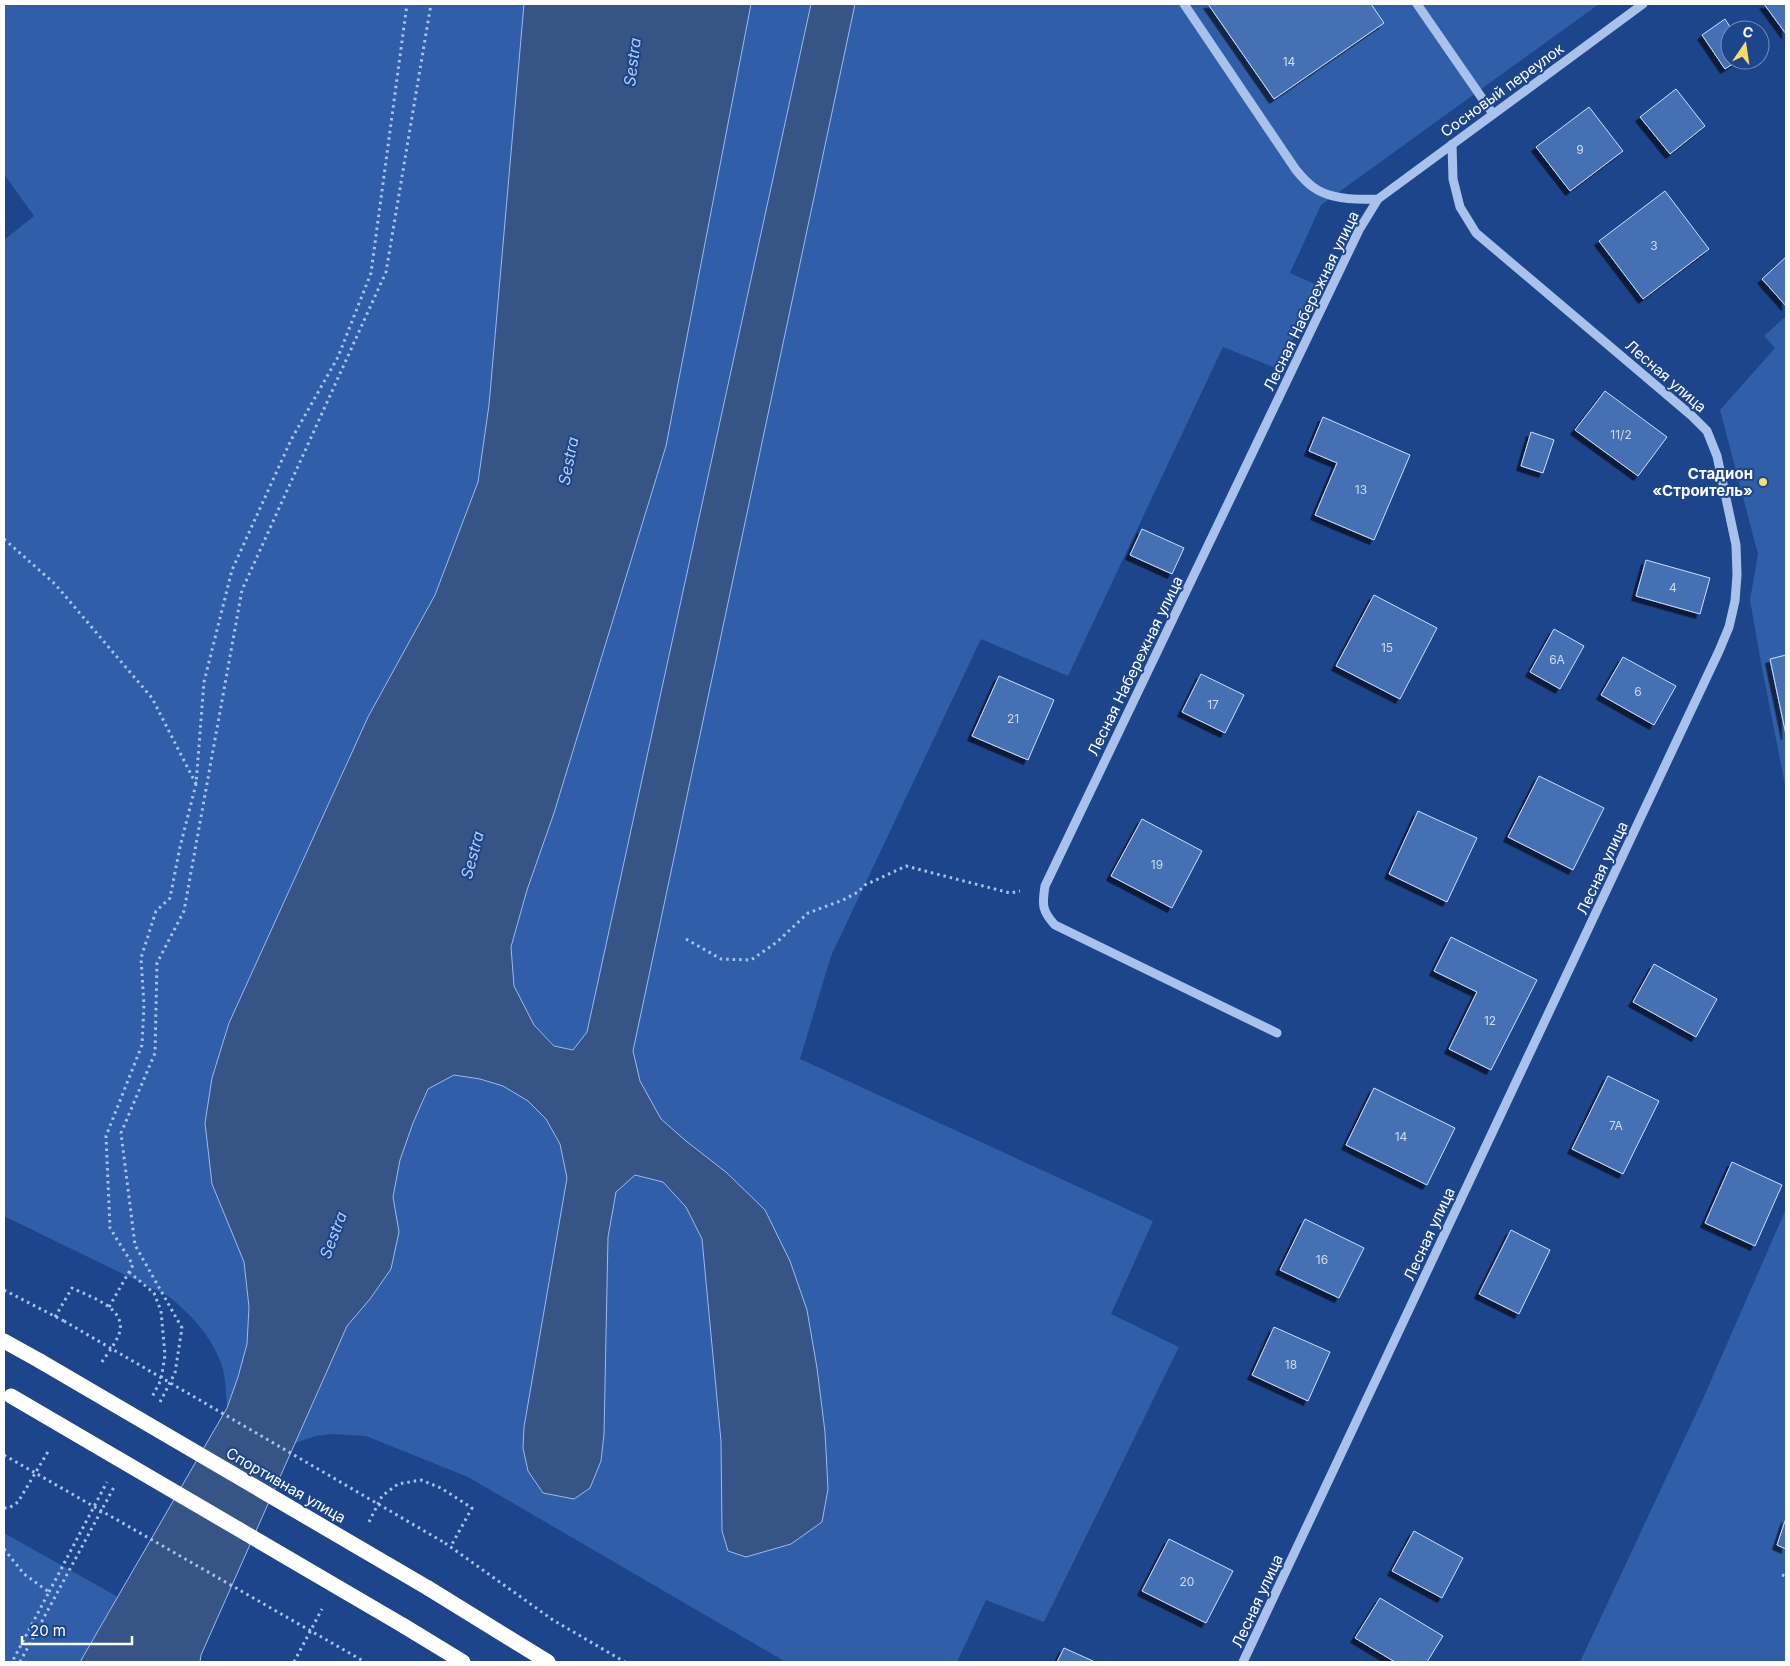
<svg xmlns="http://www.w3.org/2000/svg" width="1790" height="1666" viewBox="0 0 1790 1666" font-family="Inter,sans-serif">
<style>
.green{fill:#305ea8}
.water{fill:#375487;stroke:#9cbcee}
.building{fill:#456fb3;stroke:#cedef9;filter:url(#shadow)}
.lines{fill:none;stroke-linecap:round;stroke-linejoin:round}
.path{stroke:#a9c2ec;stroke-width:3;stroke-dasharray:2.5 4;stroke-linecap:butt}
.minor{stroke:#a9c2ec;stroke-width:9}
.highway{stroke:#fff;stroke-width:15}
.path-bridge{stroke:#a9c2ec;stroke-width:3;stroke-dasharray:2.5 4;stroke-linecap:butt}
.highway-bridge{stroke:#fff;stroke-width:15}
.poi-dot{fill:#fcdc67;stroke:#1d458b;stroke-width:2}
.labels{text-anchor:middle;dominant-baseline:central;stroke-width:4;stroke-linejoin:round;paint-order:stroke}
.number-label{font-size:12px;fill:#d0dbec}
.street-label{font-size:15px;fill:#fff;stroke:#1d458b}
.poi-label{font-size:15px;font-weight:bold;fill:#fff;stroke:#1d458b;text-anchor:end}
.water-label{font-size:16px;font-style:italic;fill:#b4cdf3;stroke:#1d458b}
</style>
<defs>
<filter id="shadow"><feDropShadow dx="-4.5" dy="4.5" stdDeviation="0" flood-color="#0009"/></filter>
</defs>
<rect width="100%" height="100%" fill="#1d458b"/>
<path class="green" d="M4,4H524L489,405L478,482L435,595L368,717L229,1023L212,1078L205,1123L212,1184L244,1262L249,1307L247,1344L238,1377L227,1408C226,1396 226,1381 223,1369C214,1339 192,1315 168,1296L4,1216V240L34,216L4,174Z
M751,4H811L587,1032L573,1050L555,1046L534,1025L514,986L511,947L527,890L554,813L666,446Z
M855,4H1599L1321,205L1290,273L1319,286L1278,369L1223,347L1068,676L981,639L831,956L800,1059L1153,1221L1111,1314L1179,1347L1044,1622L986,1600L957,1662H786L468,1477L366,1436L333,1434L316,1436L295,1443L347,1326L370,1299L391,1269L398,1232L393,1197L400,1160L413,1123L428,1089L454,1075L480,1079L503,1086L528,1101L546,1119L560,1144L567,1178L524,1427L523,1448L601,1461L604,1434L608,1237L616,1191L635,1175L663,1182L686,1207L702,1239L721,1441L722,1531L746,1557L791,1544L822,1521L825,1432L817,1368L807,1310L765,1210L727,1173L686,1141L661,1119L640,1081L633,1051Z
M1786,316V790L1761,663L1750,600L1758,554L1720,410L1775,348L1764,336Z
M1786,1209V1662H1580L1702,1401Z
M4,1533L118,1597L80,1662H4Z"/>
<path class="water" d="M524,4H751L666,446L554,813L527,890L511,947L514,986L534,1025L554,1046L573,1050L587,1032L811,4H855L633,1051L640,1081L661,1119L686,1141L727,1173L765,1210L790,1261L807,1310L817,1368L825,1432L828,1489L822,1522L791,1544L746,1557L728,1551L722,1531L721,1441L702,1239L686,1207L663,1182L635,1175L616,1192L608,1237L604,1434L601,1461L590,1488L574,1499L543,1493L528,1471L523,1448L524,1427L567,1178L560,1144L546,1119L528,1101L503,1086L480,1079L454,1075L428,1089L413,1123L400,1160L393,1197L399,1232L391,1269L370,1299L347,1326L201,1655L200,1662H80L227,1408L238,1377L247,1344L249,1307L244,1262L212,1184L205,1123L212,1078L229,1023L368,717L435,595L478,482L489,405Z"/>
<path class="building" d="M1208,4H1371L1384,23L1274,99Z
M1764,4H1786V34Z
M1725,19L1732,30H1730V60H1739L1725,69L1702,35Z
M1676,89L1705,126L1670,154L1640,117Z
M1589,107L1623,151L1570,191L1536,147Z
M1665,191L1709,249L1643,299L1599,241Z
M1786,257V306L1762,279Z
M1605,391L1667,437L1638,476L1575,430Z
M1323,417L1410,455L1374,540L1315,515L1337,463L1309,451Z
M1531,432L1554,440L1543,473L1521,466Z
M1142,529L1184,548L1172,574L1130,555Z
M1646,560L1710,578L1700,614L1636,596Z
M1374,595L1437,628L1400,699L1336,666Z
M1554,629L1584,646L1560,689L1530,672Z
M1786,655V735L1770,659Z
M1623,657L1676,686L1654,725L1601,695Z
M1201,674L1244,695L1225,733L1182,712Z
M999,676L1054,700L1028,760L972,736Z
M1539,776L1604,808L1573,870L1508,837Z
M1418,811L1477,838L1447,902L1389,874Z
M1142,819L1202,851L1172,908L1111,876Z
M1451,937L1537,980L1491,1070L1449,1049L1477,992L1434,971Z
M1654,964L1717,999L1696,1037L1633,1002Z
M1608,1076L1659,1101L1623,1174L1572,1149Z
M1374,1088L1455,1128L1427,1185L1346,1145Z
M1732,1162L1782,1185L1755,1246L1705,1223Z
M1305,1219L1364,1248L1339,1298L1280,1270Z
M1511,1230L1550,1250L1519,1314L1479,1294Z
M1274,1327L1330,1352L1308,1401L1252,1375Z
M1786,1518V1549L1777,1545Z
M1414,1531L1463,1558L1442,1598L1392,1571Z
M1169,1539L1233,1571L1206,1623L1142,1591Z
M1380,1598L1443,1636L1427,1662H1395L1355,1638Z
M1064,1648L1095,1662H1057Z"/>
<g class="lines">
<path class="path" d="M4,539L55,584L152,698L196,784
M686,939L721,959L751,960L777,942L808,913L843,900L858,892L865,885L906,866L1010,893L1020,891
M129,1272L154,1293L161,1311L165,1355L161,1380L152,1397
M4,1290L64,1321
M109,1307L133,1265L110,1228L106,1136L142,1045L144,1005L141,958L156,911L170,898L180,847L196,784L204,682L232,570L291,440L338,357L371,273L407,4
M55,1317L72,1288C90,1297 128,1308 119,1334C115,1345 106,1355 100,1365
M160,1402L175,1373L182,1328L135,1245L121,1133L155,1053L157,963L184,911L242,590L386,272L431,4
M4,1508H9L18,1502L49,1450
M369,1522L382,1496L398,1484L421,1480L441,1488L472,1508L451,1546
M445,1543L553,1620L625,1662
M4,1549L24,1574L49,1592L12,1662
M1782,1575L1786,1576
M49,1592L107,1482
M20,1662L114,1487
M294,1662L322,1609"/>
<path class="minor" d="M1184,4L1296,170C1301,176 1307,183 1313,187C1330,200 1359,200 1378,199
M1417,4L1493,114
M1277,1033L1055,925C1042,911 1042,905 1045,886L1359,230L1378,199L1643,4
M1243,1662L1719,651L1729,627L1735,601L1737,575L1736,545L1717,456L1707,431L1692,416L1476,233L1460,207L1453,179L1452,144"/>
<path class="highway" d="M4,1341L40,1361
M428,1588L548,1662
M404,1626L463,1662"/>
<path class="path-bridge" d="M64,1321L445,1543
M4,1455L365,1662"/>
<path class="highway-bridge" d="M40,1361L428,1588
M11,1396L404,1626"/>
</g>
<circle class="poi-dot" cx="1763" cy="482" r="5"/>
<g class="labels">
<g class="number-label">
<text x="1289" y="61">14</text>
<text x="1580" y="149">9</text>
<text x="1654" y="245">3</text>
<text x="1621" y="434">11/2</text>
<text x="1361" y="489">13</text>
<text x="1673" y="587">4</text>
<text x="1387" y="647">15</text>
<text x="1557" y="659">6А</text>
<text x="1638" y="691">6</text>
<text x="1213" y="704">17</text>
<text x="1013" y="718">21</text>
<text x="1157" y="864">19</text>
<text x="1490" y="1020">12</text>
<text x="1616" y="1125">7А</text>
<text x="1401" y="1136">14</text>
<text x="1322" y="1259">16</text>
<text x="1291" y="1364">18</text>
<text x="1187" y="1581">20</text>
</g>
<g class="street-label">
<text transform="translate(1502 90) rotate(-36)">Сосновый переулок</text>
<text transform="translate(1311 301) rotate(-64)">Лесная Набережная улица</text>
<text transform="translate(1666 376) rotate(41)">Лесная улица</text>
<text transform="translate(1135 666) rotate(-64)">Лесная Набережная улица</text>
<text transform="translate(1602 868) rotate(-65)">Лесная улица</text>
<text transform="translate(1429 1234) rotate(-65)">Лесная улица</text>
<text transform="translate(286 1485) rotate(30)">Спортивная улица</text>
<text transform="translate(1257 1601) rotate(-65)">Лесная улица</text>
</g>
<g class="poi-label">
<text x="1753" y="473">Стадион<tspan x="1753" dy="17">«Строитель»</tspan></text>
</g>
<g class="water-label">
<text transform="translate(632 62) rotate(-83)">Sestra</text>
<text transform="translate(568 461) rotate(-79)">Sestra</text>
<text transform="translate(472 855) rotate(-75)">Sestra</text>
<text transform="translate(333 1235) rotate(-69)">Sestra</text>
</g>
</g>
<rect width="1790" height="1666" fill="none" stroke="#ffffff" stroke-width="10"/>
<g transform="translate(1745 45) rotate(13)"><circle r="24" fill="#1d458b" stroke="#778fb9"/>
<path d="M0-4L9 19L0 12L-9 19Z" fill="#fcdc67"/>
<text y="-8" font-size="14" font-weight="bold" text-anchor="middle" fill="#ffffff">С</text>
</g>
<path d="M22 1636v8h110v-8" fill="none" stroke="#ffffff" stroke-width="2.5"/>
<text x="30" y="1636" font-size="15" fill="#ffffff" stroke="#1d458b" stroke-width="4" paint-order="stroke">20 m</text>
</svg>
